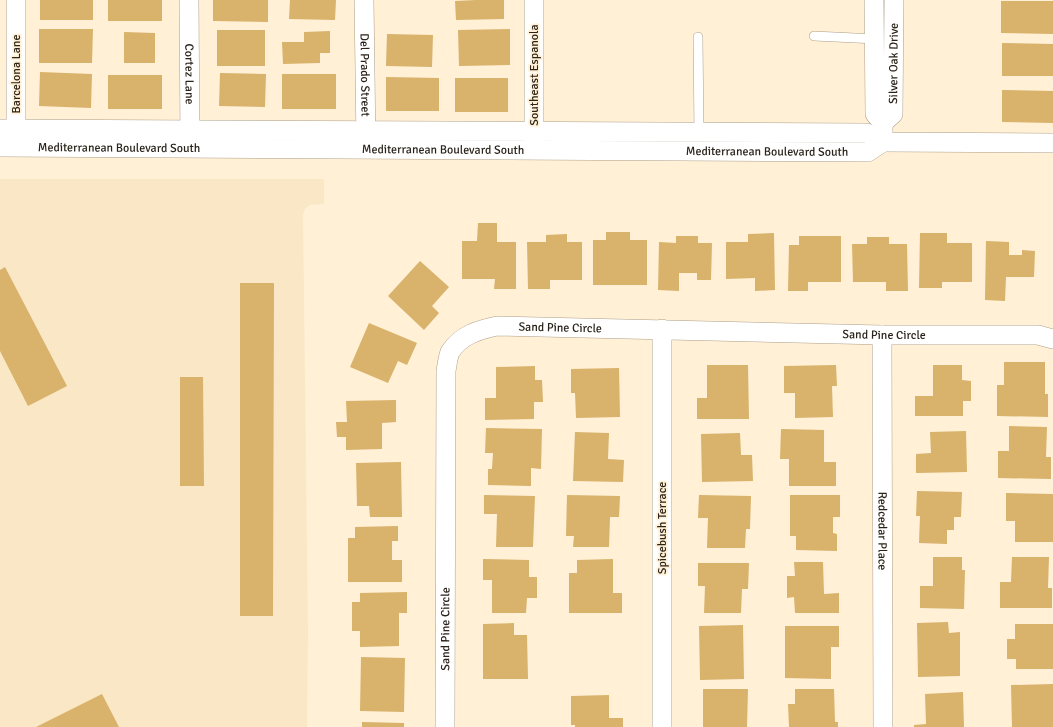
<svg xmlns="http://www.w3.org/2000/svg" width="1053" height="727" viewBox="0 0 1053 727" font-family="Signika,sans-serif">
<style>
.built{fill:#fae7c6}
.building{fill:#d9b26b}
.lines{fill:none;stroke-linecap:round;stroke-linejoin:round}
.lane-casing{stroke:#ad9f87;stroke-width:10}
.street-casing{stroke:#ad9f87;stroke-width:20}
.lane{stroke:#fff;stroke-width:9}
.street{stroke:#fff;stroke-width:19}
.labels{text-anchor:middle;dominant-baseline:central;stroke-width:3.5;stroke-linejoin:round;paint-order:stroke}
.street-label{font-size:12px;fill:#29231a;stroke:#fff0d6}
</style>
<rect width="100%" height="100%" fill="#fff0d6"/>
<path class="built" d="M0,179H324V204L310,205L305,209L303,215L308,631L307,727H0Z"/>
<path class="building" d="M40,0H93V20H40Z
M108,0H162V21H108Z
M213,0H268V22L213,21Z
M290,0H336L335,20L289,19Z
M476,0H504V19L456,20L455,1Z
M1001,1H1053V34L1001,33Z
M39,29H93L92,63H39Z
M510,29V65L459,66L458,30Z
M217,30H265V66H217Z
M330,31V53H320V63L283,64L282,42H304V32Z
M124,32L155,33V63H124Z
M387,34L433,35L432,67L386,66Z
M1002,43L1053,44V76H1002Z
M40,72L92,74L91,108L39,106Z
M220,73L266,74L265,107L219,106Z
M282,74H336V109H282Z
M108,75H162V109H108Z
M386,77L439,78V111H386Z
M455,78H508V112H455Z
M1002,90L1053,91V123L1002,122Z
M478,223H497V242H516V289H494L495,279H462V241H477Z
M606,232H630V240H647V285H593V240H606Z
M774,233L775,290L755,291V278L726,279V242H748V234Z
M920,233H947V243H972V282H942V288H919Z
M567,234V242H582V280H550V289H528L527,242H546V235Z
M676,236H698V243H712L711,280H697V273H679V291L658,290L659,242L676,243Z
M799,236H841V282H808V291H788L789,245H799Z
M867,237H889V244H907L908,291H886V282H853L852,244H867Z
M986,241L1009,242V255H1022V250L1035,251L1034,277H1006L1005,301L985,300Z
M420,261L449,287L432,306L439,313L424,330L388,296Z
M5,267L67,386L28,406L0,351V270Z
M240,283H274L273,616H240Z
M369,323L417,343L407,365L398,361L388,383L350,367Z
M1004,362H1045V394H1048V417L997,416V385H1004Z
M707,365H748L749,419H697V398H707Z
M836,365L837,386H832L833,417L795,418V393H784V366Z
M933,365H962V380L971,381V401H963V416H915V396H933Z
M535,366V380H542L543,402H534V419L485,420V398H496V367Z
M619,368L620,417L576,418L575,393H571V369Z
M180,377H203L204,486H180Z
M396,400V422L382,423V449L346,450V437H337L336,422H347L346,401Z
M1009,426L1047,427L1046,457H1051V479L998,478V451H1009Z
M486,428L542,429L541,469L531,468V486L488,485V469H492L493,453H485Z
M781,429L824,430V462H836V486H789V459H780Z
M966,431L967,472L916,473V454L931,453L930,432Z
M575,432L609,433L608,459L624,460L623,482L573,481Z
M740,433L741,455H752L753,481L702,482L701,434Z
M401,462L402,517H370L369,506H357L356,463Z
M917,491L962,492L961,517H954V530H947V544L919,543L920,516H916Z
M1006,493L1053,494V542H1015V521H1006Z
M484,495L535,496L533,547H496L497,514H484Z
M567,495L620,496L619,517H610L609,547H573L574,536H566Z
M699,495L751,496L750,529H746L745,548H707L708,518H698Z
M790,495H840V517H833V533L837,534V551L796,550V536H790Z
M398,526V541H392V560H402V582H348V538H355V527Z
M933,557H962V570H965L964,609L920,608V586H933Z
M1012,557H1049L1048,588H1052V608H1000V582H1011Z
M483,559L529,560V577H537V598H527L526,613H492V580H483Z
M613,559V593H622V613H569V573H577V560Z
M794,562H823L824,594L839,593V613H795L794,597L787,598V576H795Z
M698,563H749L748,589H742L741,613H704L705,586H698Z
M407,592V613H399V646L360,647V631H352V602H360V593Z
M948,622L949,633L960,632V676L918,677L917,623Z
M514,623V635H527L528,679H483V624Z
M1015,624H1053V669H1016V659H1007V639H1015Z
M743,625L744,679L700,680L699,626Z
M785,626H839V647H831V679L785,678Z
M361,657L405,658L404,712L360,711Z
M1053,684V727H1012L1011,685Z
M703,689H748L747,727H703Z
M795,689H834L835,722H838V727H789L788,704H795Z
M963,692L964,727H914V725L926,724L925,694Z
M102,694L119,727H36Z
M609,695V718H623V727H575V725H571V696Z
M362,722L404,723V727H362Z"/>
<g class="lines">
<g class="lane-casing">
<path id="lane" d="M814,36L876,39
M698,37L699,135"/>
</g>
<g class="street-casing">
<g id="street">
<path d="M16,0V141"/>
<path id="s1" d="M189,0L190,143"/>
<path id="s2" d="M364,0L366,144"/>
<path d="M534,0V145"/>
<path d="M874,0L875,114L883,123V142"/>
<path id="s3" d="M883,123L893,114L894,0"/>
<path d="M0,129L867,133L883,142L1053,143"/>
<path id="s4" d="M0,147L868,152L883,142"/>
<path id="s5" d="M882,335L883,727"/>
<path id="s6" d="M445,727L446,371C447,365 448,357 450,352C461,335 478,330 497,326L882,335H1038L1053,339"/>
<path d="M662,727V329"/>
</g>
</g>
<use href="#lane" class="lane"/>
<use href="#street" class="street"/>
</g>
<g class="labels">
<g class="street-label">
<text stroke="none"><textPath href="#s3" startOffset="64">Silver Oak Drive</textPath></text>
<text transform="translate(16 74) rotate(-90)">Barcelona Lane</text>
<text stroke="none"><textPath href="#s1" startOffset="74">Cortez Lane</textPath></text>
<text stroke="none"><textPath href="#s2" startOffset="75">Del Prado Street</textPath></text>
<text transform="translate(534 75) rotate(-90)">Southeast Espanola</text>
<text stroke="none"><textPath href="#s4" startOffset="119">Mediterranean Boulevard South</textPath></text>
<text stroke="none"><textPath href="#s4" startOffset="443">Mediterranean Boulevard South</textPath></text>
<text stroke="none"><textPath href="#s4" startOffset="767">Mediterranean Boulevard South</textPath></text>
<text stroke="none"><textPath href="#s6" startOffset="494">Sand Pine Circle</textPath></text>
<text stroke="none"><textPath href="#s6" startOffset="818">Sand Pine Circle</textPath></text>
<text transform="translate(662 528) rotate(-90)">Spicebush Terrace</text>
<text stroke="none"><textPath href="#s5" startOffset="196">Redcedar Place</textPath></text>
<text stroke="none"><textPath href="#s6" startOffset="98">Sand Pine Circle</textPath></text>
</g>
</g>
</svg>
